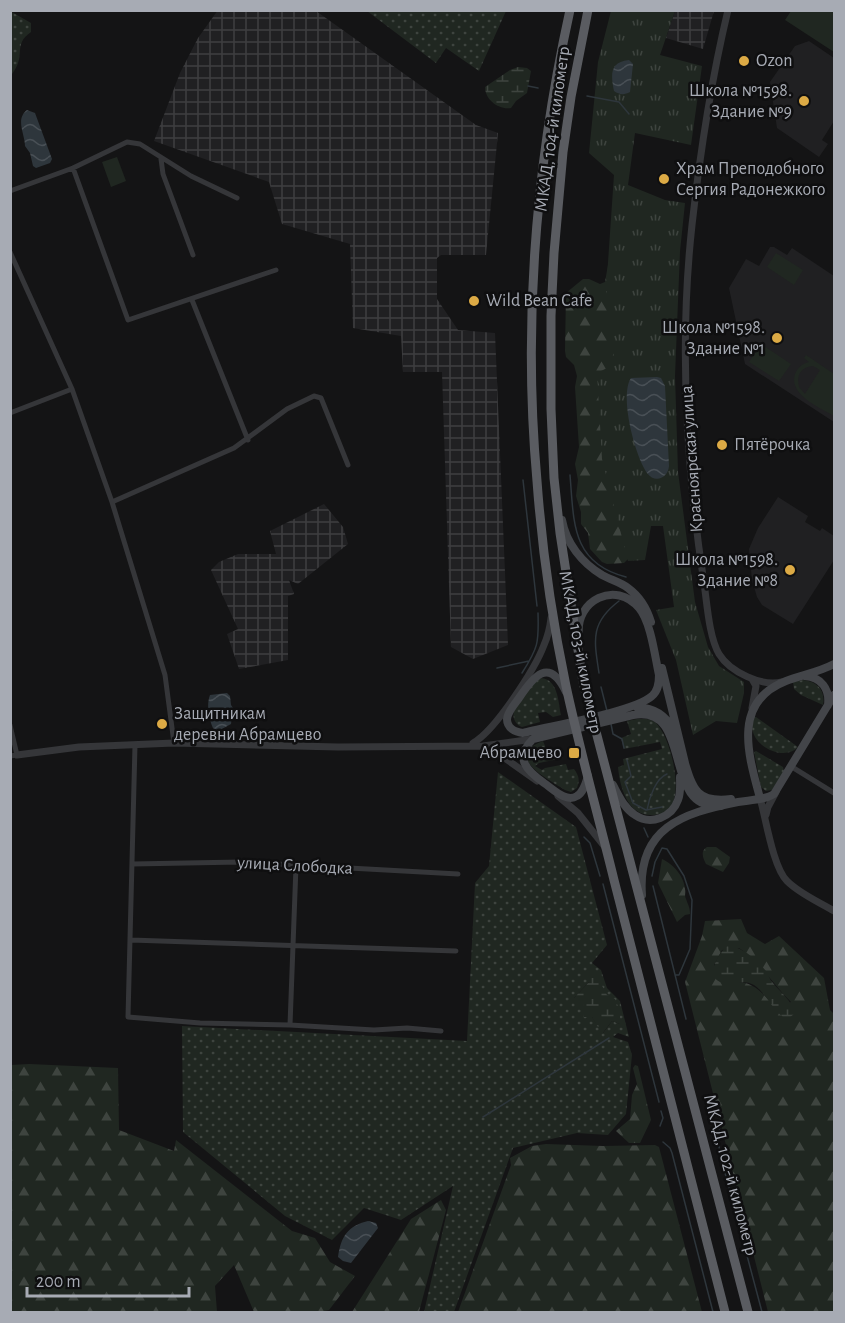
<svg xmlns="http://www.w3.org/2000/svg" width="845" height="1323" viewBox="0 0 845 1323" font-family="'Alegreya Sans',sans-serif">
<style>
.built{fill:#202022}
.industrial{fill:url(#industrial-grid)}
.grass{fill:url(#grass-dots);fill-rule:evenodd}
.forest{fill:url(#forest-firs);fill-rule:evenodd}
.wetland{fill:url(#wetland-marsh)}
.park{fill:url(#park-tufts)}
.pitch{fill:#202721;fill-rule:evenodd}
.water{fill:url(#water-waves)}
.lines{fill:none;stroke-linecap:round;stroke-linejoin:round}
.stream{stroke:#2e363c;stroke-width:1.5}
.minor{stroke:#353639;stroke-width:5}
.tertiary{stroke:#353639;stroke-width:7}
.secondary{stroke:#434549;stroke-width:8}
.trunk{stroke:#5a5c61;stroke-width:9}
.poi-dot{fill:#dcaa45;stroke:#0f0f10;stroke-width:2}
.labels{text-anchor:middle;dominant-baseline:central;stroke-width:5;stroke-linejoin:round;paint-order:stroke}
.poi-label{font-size:18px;fill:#a7abb4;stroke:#0f0f10;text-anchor:start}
.street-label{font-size:18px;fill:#a7abb4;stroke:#0f0f10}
</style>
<defs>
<pattern id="industrial-grid" width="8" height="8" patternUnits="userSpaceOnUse" patternTransform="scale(1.5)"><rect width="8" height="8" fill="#202022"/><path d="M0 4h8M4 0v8" fill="none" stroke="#3e3e40"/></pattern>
<pattern id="grass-dots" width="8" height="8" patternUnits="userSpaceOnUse" patternTransform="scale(1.5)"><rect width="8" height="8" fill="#202721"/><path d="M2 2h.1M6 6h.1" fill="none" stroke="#3e443f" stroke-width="1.8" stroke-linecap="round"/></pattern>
<pattern id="forest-firs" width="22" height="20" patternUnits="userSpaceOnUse" patternTransform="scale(1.5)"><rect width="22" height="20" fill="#202721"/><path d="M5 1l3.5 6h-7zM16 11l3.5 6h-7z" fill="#3e443f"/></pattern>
<pattern id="wetland-marsh" width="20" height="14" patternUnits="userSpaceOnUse" patternTransform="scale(1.5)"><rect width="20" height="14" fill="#202721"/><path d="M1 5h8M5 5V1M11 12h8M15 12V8" fill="none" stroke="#3e443f"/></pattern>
<pattern id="park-tufts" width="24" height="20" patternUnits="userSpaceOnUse" patternTransform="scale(1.5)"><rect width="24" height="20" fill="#202721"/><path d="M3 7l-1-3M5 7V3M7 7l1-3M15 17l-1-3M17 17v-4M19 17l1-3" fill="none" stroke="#3e443f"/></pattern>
<pattern id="water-waves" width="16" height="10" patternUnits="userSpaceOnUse" patternTransform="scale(1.5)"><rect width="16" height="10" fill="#2e363c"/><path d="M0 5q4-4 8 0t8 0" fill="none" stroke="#495056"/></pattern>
</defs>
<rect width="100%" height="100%" fill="#141415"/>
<path class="built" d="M809,41L834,58V121L822,140L828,144L819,157L777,128L770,82L795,46Z
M770,247H774L787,255L792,248L834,276V422L745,364L729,288L746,259L759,266Z
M778,497L808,516L805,522L820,531L822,528L834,536V560L793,624L762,605L757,597L752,580L749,549L758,528Z"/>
<path class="industrial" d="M218,10L316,11L476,125L498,133L486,255H441L437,258V299L458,330L495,333L508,645L473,659L451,647L442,372H403L401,336L353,328L350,244L282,224L269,182L154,141L180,73L198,38Z
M675,11H714L703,49L666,38Z
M324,504L343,527L348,544L298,584L289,580L294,594L288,596V660L239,669L227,634L238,629L211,570L219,562L238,554H276L270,531Z"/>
<path class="grass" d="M10,11L31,23V32C12,45 27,55 12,74H10Z
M367,11H506L479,71L446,48L436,63Z
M541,678C558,680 558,700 561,715L553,717L546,712L538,713L540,722L522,727C516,725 512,718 514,712C516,703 534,682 541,678Z
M803,680C817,681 826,691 823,705L801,695L794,689L793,682Z
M754,717H756L798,747C785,761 757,748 753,732C751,727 753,722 754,717Z
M637,719C644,719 649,718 655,722C670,735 683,789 671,806C667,813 660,815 651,815C627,815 620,787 618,767L624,765L623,759L662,749L660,742L624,749L621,738L631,734L627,721Z
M543,741L548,753L561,749L563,758L539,763L535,766L542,770L545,768L566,764L568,770L574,769C579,776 580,780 577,788L571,792L565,790C548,779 502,756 543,741Z
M756,751L783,767L784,771L772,790L766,791L761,787L754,752Z
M498,772L576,827L607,945L592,963L601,970L607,988L620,1001L629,1037L618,1033L613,1037L628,1042L632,1055L626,1114L608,1135L577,1133L513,1148L454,1312H424L453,1186L401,1220L364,1208L332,1240L285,1216L183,1132L182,1026L467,1041L475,883L489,866ZM589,971L607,995L620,1024L612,1021L603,1033L592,1017L584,1016V1003L574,998L589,982Z"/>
<path class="forest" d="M608,265L641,558L628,559L624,563L607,564L602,562L590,549L588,533L581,524V512L576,496L578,480L575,464L579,447L575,387L577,376L574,365L566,357L565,351L566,293L583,279H589L600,284L605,282Z
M707,847H716L730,857L729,863L723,872L706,864C703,858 700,851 707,847Z
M662,859C673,864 684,876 685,889C686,894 684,894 686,899C688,905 690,907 690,914L685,915L677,922L658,883Z
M741,919L747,933L765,944L779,936L824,978L830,1010L834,1014V1312H768L685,982L702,936L705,921ZM739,948C763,965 771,982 791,1002L775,1008C764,993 750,978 730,983L714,965L722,950Z
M29,1064L118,1068L119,1130L174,1151L176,1140L292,1231L315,1238L330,1262L355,1276L329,1310L320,1312H254L234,1265L215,1286L217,1312H11V1065Z
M635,1065L638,1066L651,1120L640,1143H629L616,1131L630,1119L632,1095L637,1084L633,1068Z
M546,1144L603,1146L655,1145L659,1147L702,1312H458L511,1165L510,1158L532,1146Z
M441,1200L446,1210L419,1312H352L411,1219Z"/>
<path class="wetland" d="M518,67L527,68L531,71L527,93L516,101L511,108C499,110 485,100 485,87L510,70Z
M727,946C742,946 757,960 766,971C769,975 769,979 773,983C781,993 793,1001 794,1014L789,1018L783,1017C772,1009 766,993 754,985C743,979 736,985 725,983C703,981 717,954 727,946Z
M592,967L607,995L615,999L620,1011V1024L612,1021L602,1034L592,1017H584L583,1003L575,1002L574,998L589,982V971Z"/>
<path class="park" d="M611,11H675L660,55L702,66L691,145L635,133L628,185L665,200L685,203L680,251L675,376L678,472L695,602L708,647L719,666L744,682V693L737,723L716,721L693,735L676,660L656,610L674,607L663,526H651L645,560L628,561L602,459L597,373L615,364L606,292L614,175L589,153L598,62Z"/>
<path class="pitch" d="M791,11H834V52L785,20Z
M117,157L126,181L111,187L102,162Z
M776,253L803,270L794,285L767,267Z
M761,344L791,364L779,381L749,362Z
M806,355L834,374V416C821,408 788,395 795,374C798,367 802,364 809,362L804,358ZM813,366L820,370L805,394L799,387C796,375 801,367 813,366Z"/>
<path class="water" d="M629,60L633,64L630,92C624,95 620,95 614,91C611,76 609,62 629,60Z
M27,110L35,113L52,159L50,163L36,168L33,166L30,153L25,146C25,134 15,119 27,110Z
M657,377L661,378L665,386L669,466C668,478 655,484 647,473C635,456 619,396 631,378Z
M227,693L230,696L231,705L233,708L231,724L220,730H214C209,720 206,705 210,695Z
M368,1221L376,1223L378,1228L351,1263L343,1261L338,1257C341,1236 348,1226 368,1221Z"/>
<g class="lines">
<path class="stream" d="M528,86L538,88
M587,96L619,102L629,114
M570,475C574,522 571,563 626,577
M523,480L537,606
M497,668L529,661
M522,673C538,648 539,643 538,613
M599,673C594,640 590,623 619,601
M601,687L607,711
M611,724L613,734L622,739L624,748
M627,760L631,776L625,782L633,803L646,810L662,807
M647,810C649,798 656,778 667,774
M644,828L648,837
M584,837L590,843L600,876
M652,876L655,862L662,848L667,849L684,876L692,900L690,949L679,975H676
M603,884L659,1102
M653,886L686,1019
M483,1117L609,1038
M660,1126L663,1118L661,1111
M720,1127L717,1137L722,1161
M663,1142L670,1148L672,1153L713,1312
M724,1169L762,1312"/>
<path class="minor" d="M161,159L163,174L193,255
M73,168L128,320L276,270
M10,191L73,168L127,142L140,144L191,176L237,198
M10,252L72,389L112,502L165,675L174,743
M192,300L248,440
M10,413L72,389
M112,502L234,448L287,409L314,396L321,398L348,465
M10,725L17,755L10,756
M135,745L128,1017L200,1023L290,1025L374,1030L407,1028L441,1031
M792,767L834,793
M132,864L241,862L458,874
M131,940L456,951
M290,1025L296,866"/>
<path class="tertiary" d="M728,10C711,81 700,153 692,225C679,344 686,466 704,583C707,603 709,637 719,654C730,672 762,687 782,682
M752,679L756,686L752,708
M473,743C495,731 535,669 544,645C548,636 550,627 551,618
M483,747L499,754L537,781
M17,755L79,747L174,743L338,747L483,746L533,739
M558,796L578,813L605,847
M760,798C766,819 773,867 787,881C800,894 819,902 834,911
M766,815L768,807L776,792"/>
<path class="secondary" d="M562,520C566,543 582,563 602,575C611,580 620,582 628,588C639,596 647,609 651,622
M662,668L685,763
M805,676C821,677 830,689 828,705
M566,692C549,656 533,677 519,698C515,704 508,711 507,719C507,728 515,732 523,733C550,726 634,712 652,696C658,691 659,684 659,675C655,657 651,622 639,608C616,580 575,600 579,635
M637,707C655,708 665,715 675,731
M684,760C693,790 697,803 731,799
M588,776C586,782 584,792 577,796C566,803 553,789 544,783C526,770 514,758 533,739L633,715C695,704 660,811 721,806
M613,785C619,796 624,808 635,815C651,826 672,817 678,800C681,793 680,785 680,777
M760,798C748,754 732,702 786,681C802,675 819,672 834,664
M642,895C637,828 682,813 738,802C750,800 765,800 774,794L834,695"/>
<path class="trunk" d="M570,10C536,164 523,325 537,481C542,549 552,619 566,686C580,751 598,815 614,880C650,1024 687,1168 725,1312
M588,10L571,97L563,152L554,253L551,316V409L554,478L560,533L583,682L748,1312"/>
</g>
<g class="poi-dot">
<circle cx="744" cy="61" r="6"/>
<circle cx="804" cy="101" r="6"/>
<circle cx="664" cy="179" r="6"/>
<circle cx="474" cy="301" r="6"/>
<circle cx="777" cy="338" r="6"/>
<circle cx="722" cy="445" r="6"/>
<circle cx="790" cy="570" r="6"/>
<circle cx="162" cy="724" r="6"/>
<rect x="568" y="747" width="12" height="12" rx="3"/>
</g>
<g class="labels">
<g class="poi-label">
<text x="756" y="61">Ozon</text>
<text x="792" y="91" text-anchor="end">Школа №1598.<tspan x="792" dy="21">Здание №9</tspan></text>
<text x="676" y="169">Храм Преподобного<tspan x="676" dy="21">Сергия Радонежкого</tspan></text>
<text x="486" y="301">Wild Bean Cafe</text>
<text x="765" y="328" text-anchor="end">Школа №1598.<tspan x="765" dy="21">Здание №1</tspan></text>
<text x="734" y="445">Пятёрочка</text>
<text x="778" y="560" text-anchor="end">Школа №1598.<tspan x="778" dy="21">Здание №8</tspan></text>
<text x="174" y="714">Защитникам<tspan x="174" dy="21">деревни Абрамцево</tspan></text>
<text x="562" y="753" text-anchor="end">Абрамцево</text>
</g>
<g class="street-label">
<text transform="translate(553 129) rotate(-82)">МКАД, 104-й километр</text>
<text transform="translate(692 459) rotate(-94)">Красноярская улица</text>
<text transform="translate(580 652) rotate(79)">МКАД, 103-й километр</text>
<text transform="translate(295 866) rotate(3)">улица Слободка</text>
<text transform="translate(730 1175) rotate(75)">МКАД, 102-й километр</text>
</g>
</g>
<rect width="845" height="1323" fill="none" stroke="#a7abb4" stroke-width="24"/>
<path d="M27 1287v9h162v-9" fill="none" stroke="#a7abb4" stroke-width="3"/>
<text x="36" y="1287" font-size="18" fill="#a7abb4" stroke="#0f0f10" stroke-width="4.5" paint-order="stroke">200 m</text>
</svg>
